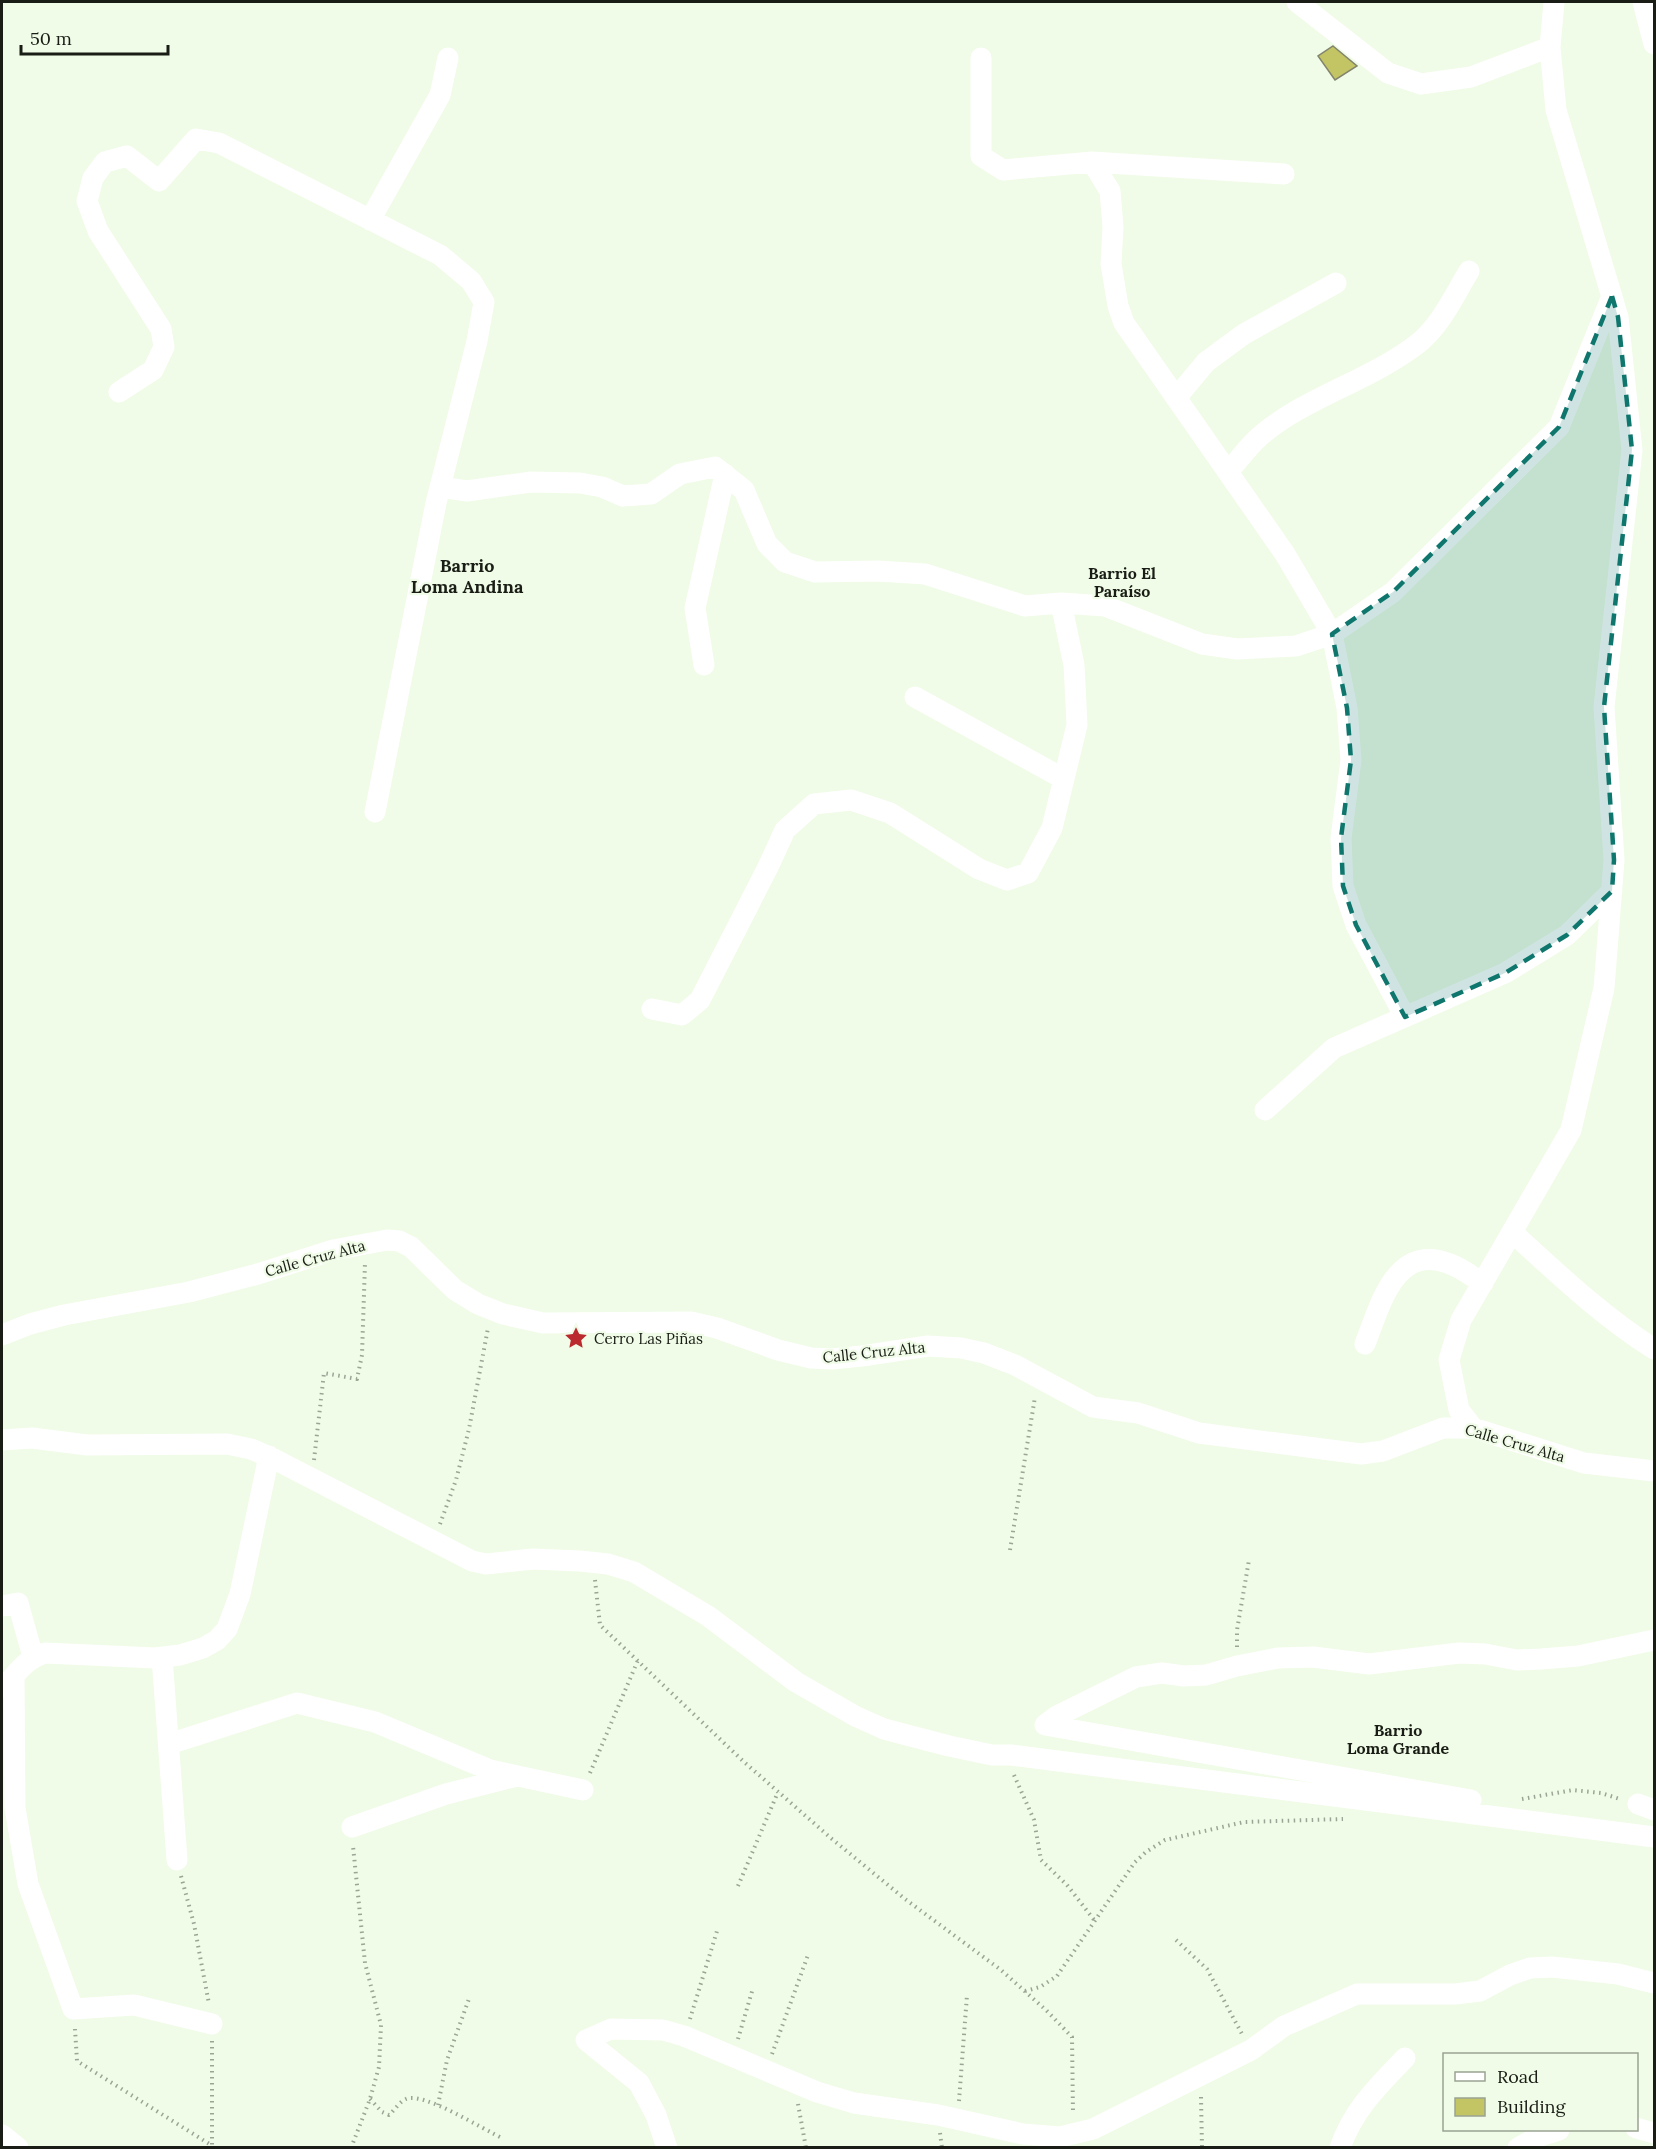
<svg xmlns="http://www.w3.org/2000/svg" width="1656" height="2149" viewBox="0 0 1656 2149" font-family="Lora,serif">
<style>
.building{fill:#c3c464;stroke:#83846e;stroke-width:1.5}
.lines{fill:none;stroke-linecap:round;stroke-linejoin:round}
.path{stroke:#9ca595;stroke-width:4;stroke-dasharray:1.5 4.5;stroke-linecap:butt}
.minor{stroke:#fff;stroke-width:21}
.marked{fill:#0f766e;fill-opacity:0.2;stroke:#0f766e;stroke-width:4.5;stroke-dasharray:12 8;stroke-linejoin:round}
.labels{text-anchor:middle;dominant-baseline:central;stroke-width:4.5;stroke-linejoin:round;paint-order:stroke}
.street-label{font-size:15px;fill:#191d15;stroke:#f0fce7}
.poi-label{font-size:15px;fill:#191d15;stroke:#f0fce7;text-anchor:start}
.neighbourhood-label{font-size:16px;font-weight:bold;fill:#191d15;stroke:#f0fce7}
.quarter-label{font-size:18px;font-weight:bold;fill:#191d15;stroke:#f0fce7}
</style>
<rect width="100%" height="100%" fill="#f0fce7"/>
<path class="building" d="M1333,46L1357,66L1335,80L1318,56Z"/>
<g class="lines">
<path class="path" d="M314,1460L324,1373L357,1379L362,1355L365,1263
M440,1524L456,1480L469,1429L488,1328
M1010,1550L1035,1397
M595,1580L600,1625L743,1761L832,1839L905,1899L1001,1970L1046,2010L1072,2037L1073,2114
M1237,1647V1630L1249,1560
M590,1773L638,1660
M1014,1775L1034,1820L1041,1860L1067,1885L1095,1921
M1522,1799L1573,1790L1601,1793L1620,1799
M181,1876L194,1924L209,2004
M738,1886L778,1792
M1176,1940L1207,1969L1242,2034
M1025,1991L1040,1987L1057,1976L1135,1862L1146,1852L1165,1840L1244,1822L1343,1819
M690,2019L717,1931
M75,2029L77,2061L211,2145
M738,2039L753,1988
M212,2041V2145
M772,2054L808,1955
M1201,2097L1202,2148
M370,2099L382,2112L389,2115C395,2110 399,2102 406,2099C423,2091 484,2130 502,2138
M959,2101L967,1995
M798,2104L806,2148
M438,2105L447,2060L470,1996
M940,2133L942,2148
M351,2148L370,2099L379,2067L381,2025L365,1963L353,1846"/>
<path class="minor" d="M1297,2L1388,73L1421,84L1471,77L1550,47
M1643,2L1654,44
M981,58V156L1003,170L1092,162L1284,174
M1092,162L1110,191L1113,227L1111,264L1118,306L1124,323L1285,554L1332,634L1347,708L1351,760L1341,838L1343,886L1356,925L1405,1017
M370,220L440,95L448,58
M119,392L153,370L164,347L161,329L98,231L87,201L93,178L105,162L127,156L159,181L196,139L219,143L440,255L471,281L484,302L477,341L436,503L375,812
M1176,398L1206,362L1244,334L1336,283
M1228,472C1238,461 1247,448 1258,438C1301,399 1369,381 1416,345C1440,327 1454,296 1469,271
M440,487L467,491L531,482L580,483L602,487L623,496L651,494L680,474L715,467L744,490L767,544L785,562L815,572L878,571L925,574L1025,606L1061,603L1105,606L1202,644L1237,649L1296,646L1332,634L1393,592L1559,427L1612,296
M704,665L695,608L725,474
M915,697L1064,779
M652,1009L682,1015L700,1000L768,867L785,830L814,804L851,800L890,813L979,869L1007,880L1028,873L1052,828L1077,725L1074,665L1061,603
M1265,1110L1334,1048L1505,973L1567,935L1612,891
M1512,1232C1558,1274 1602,1316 1654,1349
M2,1335L30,1324L64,1315L189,1292L258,1274L333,1250L387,1240L399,1241L411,1247L455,1290L478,1304L503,1314L543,1323L691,1322L717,1328L778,1350L811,1358L832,1359L862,1356L928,1346L961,1348L984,1353L1015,1365L1093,1407L1138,1413L1199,1433L1361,1454L1383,1451L1443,1428H1473L1584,1463L1654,1471
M1365,1344C1380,1306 1395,1242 1450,1264C1462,1268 1472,1277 1483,1283
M1473,1428L1459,1410L1449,1360L1461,1320L1571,1130L1604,988L1614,860L1604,707L1632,450L1618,317L1556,110L1550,47L1554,2
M2,1440L32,1438L87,1445L227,1444L251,1449L274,1459L472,1561L486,1564L533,1559L580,1561L608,1564L634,1572L708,1616L796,1682L855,1716L884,1729L949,1746L992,1755H1011L1654,1837
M2,1606L18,1603L33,1657
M162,1657L177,1860
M14,1676L15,1808L28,1884L73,2009L134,2005L212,2024
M5,1687C17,1672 26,1659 45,1653L155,1658L180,1655L203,1648L217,1640L227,1629L240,1594L269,1456
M169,1744L297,1703L375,1722L490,1770L583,1790
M1471,1800L1045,1725L1057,1716L1136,1677L1162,1673L1184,1676L1206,1675L1237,1666L1278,1658L1313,1657L1369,1664L1459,1653L1485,1654L1517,1660L1541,1659L1578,1656L1654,1640
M1638,1804L1654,1810
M352,1827L446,1794L513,1777
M1636,2128L1654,2133
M2,2135L18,2148
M667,2148L656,2115L639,2083L586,2040L611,2029L663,2030L684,2036L817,2092L854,2103L938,2115L1023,2134L1060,2137L1093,2129L1251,2050L1284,2026L1357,1994H1455L1480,1991L1510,1975L1530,1968L1552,1967L1618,1974L1654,1983
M1340,2148C1353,2110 1378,2086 1405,2058
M1518,2148L1537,2137L1559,2130"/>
</g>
<path class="marked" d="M1612,296L1618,317L1632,450L1604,707L1614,860L1612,891L1567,935L1505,973L1405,1017L1356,925L1343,886L1341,838L1351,760L1347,708L1332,634L1393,592L1559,427Z"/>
<defs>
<g id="sight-bare" transform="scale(1.8)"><path d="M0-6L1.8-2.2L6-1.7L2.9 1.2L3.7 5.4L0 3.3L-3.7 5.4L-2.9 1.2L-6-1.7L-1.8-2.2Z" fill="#ba2a2f" stroke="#f0fce7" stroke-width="2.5" paint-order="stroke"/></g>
</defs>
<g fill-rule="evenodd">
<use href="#sight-bare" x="576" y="1338"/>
</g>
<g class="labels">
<g class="street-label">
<text transform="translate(315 1258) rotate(-15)">Calle Cruz Alta</text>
<text transform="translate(874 1352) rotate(-6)">Calle Cruz Alta</text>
<text transform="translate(1515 1443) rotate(16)">Calle Cruz Alta</text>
</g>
<g class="poi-label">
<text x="594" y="1338">Cerro Las Piñas</text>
</g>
<g class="neighbourhood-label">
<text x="1122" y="573">Barrio El<tspan x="1122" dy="18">Paraíso</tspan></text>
<text x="1398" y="1730">Barrio<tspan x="1398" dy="18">Loma Grande</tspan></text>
</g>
<g class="quarter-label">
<text x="467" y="565">Barrio<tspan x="467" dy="21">Loma Andina</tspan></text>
</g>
</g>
<rect width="1656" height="2149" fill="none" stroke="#191d15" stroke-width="6"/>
<rect x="1443" y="2053" width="195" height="78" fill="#f0fce7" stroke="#9aa393" stroke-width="1.5"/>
<rect x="1455" y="2072" width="30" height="9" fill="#ffffff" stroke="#9aa393" stroke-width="1.5"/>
<text x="1497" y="2083" font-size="18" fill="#191d15">Road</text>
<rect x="1455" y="2098" width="30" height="18" fill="#c3c464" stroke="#9aa393" stroke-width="1.5"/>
<text x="1497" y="2113" font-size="18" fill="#191d15">Building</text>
<path d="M21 45v9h147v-9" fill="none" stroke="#191d15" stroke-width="3"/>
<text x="30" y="45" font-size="18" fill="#191d15" stroke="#f0fce7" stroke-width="4.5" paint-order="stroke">50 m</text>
</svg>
